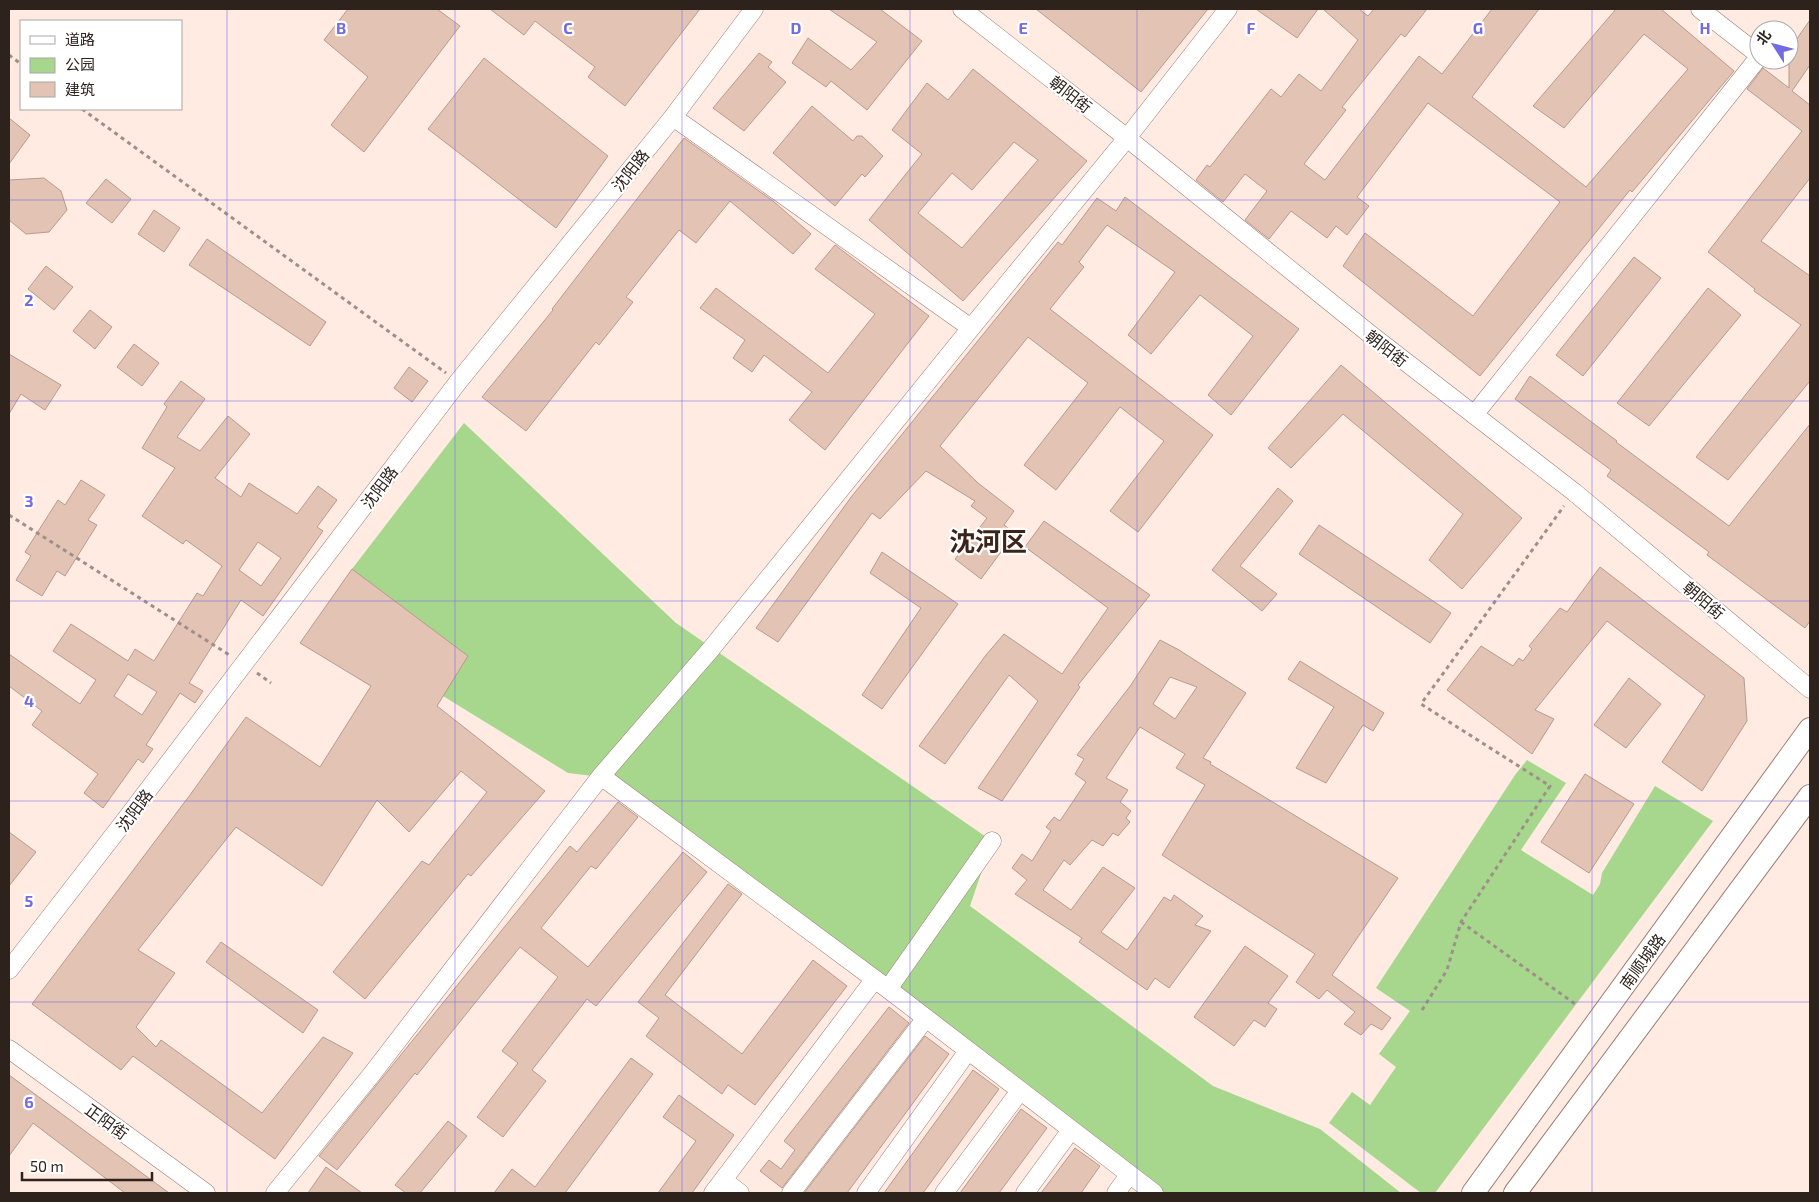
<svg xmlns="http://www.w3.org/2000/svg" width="1819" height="1202" viewBox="0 0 1819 1202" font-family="'Exo 2','Noto Sans SC',sans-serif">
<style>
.green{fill:#a7d68d}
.building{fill:#e3c3b4;stroke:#b99a8c;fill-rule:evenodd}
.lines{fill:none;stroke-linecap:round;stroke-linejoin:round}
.minor-casing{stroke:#9c7e71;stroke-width:19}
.major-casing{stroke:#9c7e71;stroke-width:24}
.path{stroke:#9f8f88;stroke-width:3;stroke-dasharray:4 4;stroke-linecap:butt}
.minor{stroke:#fff;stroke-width:18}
.major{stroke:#fff;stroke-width:22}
.grid{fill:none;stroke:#756ae5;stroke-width:1;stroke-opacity:0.55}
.labels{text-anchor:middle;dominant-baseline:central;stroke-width:4.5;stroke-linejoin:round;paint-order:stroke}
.street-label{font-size:16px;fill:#2e221d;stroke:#fff}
.town-label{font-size:26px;font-weight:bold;fill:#3d2419;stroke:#fff}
.grid-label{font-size:16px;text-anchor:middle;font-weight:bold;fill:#756ae5;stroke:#fff;stroke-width:4.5;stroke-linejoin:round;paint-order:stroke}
</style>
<rect width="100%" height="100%" fill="#ffebe2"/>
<path class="green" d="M464,423L676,623L992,841L970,906L1213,1086L1320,1129L1401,1193H1154L601,777L568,773L443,696L352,569Z
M1527,760L1566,783L1521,850L1593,895L1600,884L1602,873L1655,786L1713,821L1435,1193H1421L1329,1123L1352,1092L1370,1105L1396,1067L1379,1054L1410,1011L1376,988L1515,775Z"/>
<path class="building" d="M348,9H437L460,26L364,152L331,125L368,77L324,40Z
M490,9H700L625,106L588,77L595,67L535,21L524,35Z
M829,9H880L922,41L867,110L831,81L826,87L792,63L808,38L851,70L877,42Z
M1036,9H1208L1141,92Z
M1256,9H1318L1297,38Z
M1323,9H1359L1368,16L1374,9H1427L1405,37L1401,34L1342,107L1346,110L1304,164L1325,180L1419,56L1442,74L1492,9H1539L1472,97L1586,187L1688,69L1644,34L1564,128L1533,106L1616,9H1661L1734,71L1632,192L1630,190L1480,376L1343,266L1365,233L1473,316L1560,202L1428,103L1357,197L1369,206L1347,235L1336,226L1327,238L1291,211L1269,239L1245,220L1267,191L1245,174L1223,202L1196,180L1207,165L1210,167L1271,89L1281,97L1299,74L1321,91L1358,40Z
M1810,20V65L1792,91L1810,105V178L1761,241L1810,276V381L1728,480L1696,457L1801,325L1754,291L1755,289L1708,252L1802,131L1747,89L1763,68L1789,88V50Z
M759,53L772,62L768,67L786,82L744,131L713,108Z
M484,58L608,156L556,228L428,129Z
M973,69L1087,161L963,301L869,220L922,154L892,130L927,83L948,100ZM1014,142L1038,160L962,248L918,213L952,173L972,190Z
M812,106L853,141L857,136H862L883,156L865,177L862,174L835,206L773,153Z
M9,118L30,135L9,164Z
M684,138L773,201L811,234L793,254L730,201L696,243L679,230L626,297L633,302L599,345L596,342L526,431L482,397L553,310L552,309Z
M44,178L61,191L67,210L49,232L26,234L9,220V180Z
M106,179L131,199L112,223L86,203Z
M1125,197L1299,329L1231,415L1208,395L1253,336L1200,295L1151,354L1128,335L1175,272L1107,225L1079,262L1084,267L1050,309L1213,435L1138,532L1110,511L1164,441L1120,407L1056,490L1024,465L1088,383L1028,337L940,446L978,483L1014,511L1004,525L1015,533L981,579L955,559L987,518L971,506L975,501L926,471L880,519L872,513L778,642L756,628L852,496L1058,242L1062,245L1097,198L1116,211Z
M154,210L180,228L164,252L138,234Z
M207,239L326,322L310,346L189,265Z
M835,245L929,316L825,450L789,420L812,392L764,355L752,372L733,358L745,340L700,308L716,288L828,373L875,314L815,269Z
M1634,257L1661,278L1583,376L1556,355Z
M46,266L73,287L54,310L28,289Z
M1708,288L1741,315L1649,426L1617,403Z
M90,310L112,327L95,349L73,331Z
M134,344L159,363L142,386L117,367Z
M9,354L61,385L45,410L21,394L9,414Z
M1341,365L1522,518L1462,589L1429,560L1463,514L1343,414L1291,468L1268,448Z
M409,367L428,381L412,402L394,388Z
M1530,376L1617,441L1616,442L1729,526L1810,424V621L1805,628L1707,555L1709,552L1607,476L1611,470L1515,399Z
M181,381L205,399L177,437L200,451L228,416L250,434L215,478L241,497L249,483L297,514L318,486L337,500L317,527L323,531L263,616L241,600L189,683L203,691L195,703L180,693L146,745L153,749L143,763L138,759L103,808L84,793L98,774L32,725L42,711L9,686V654L80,704L96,680L53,651L71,624L128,661L135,649L154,661L197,593L203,596L222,566L186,540L183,544L142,516L175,468L142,448L167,407L164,404ZM258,542L281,558L261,586L239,570ZM128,674L157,692L142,715L114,696Z
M81,480L105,495L88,520L97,525L65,576L57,571L42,596L16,580L31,556L25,552L58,500L65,505Z
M1278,488L1293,501L1240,566L1277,594L1262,611L1212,570Z
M1044,521L1150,595L1078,685L1080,687L1002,801L978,788L1038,701L1009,675L945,764L919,746L986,655L1004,634L1062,674L1108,608L1025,547Z
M1319,525L1451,613L1430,643L1299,554Z
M882,552L958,604L882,709L862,695L921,608L870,573Z
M1600,567L1744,678L1747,721L1702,791L1662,762L1705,696L1607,621L1535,710L1554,719L1532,754L1447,690L1481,646L1513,666L1519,658L1523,661L1532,649L1529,646L1560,608L1567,612Z
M352,569L468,656L437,706L545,791L471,876L468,874L365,999L333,972L422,861L429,865L487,792L461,771L409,832L377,800L322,886L236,827L138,950L175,973L136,1027L156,1047L161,1040L262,1113L323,1037L353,1053L275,1159L133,1056L121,1070L32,1004L190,795L246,717L320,767L371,686L300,643Z
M1160,640L1179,650L1246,693L1203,758L1211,762L1210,764L1398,878L1332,975L1391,1018L1382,1030L1371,1024L1361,1035L1344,1024L1355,1012L1327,990L1319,999L1296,982L1315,954L1162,855L1205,785L1176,768L1185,754L1140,727L1106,778L1128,790L1120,802L1131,811L1126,818L1130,822L1118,836L1113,833L1103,846L1092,840L1070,865L1064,860L1043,890L1071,910L1103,867L1135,888L1101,932L1127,950L1164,897L1171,901L1174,895L1203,916L1195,925L1211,931L1169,988L1155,978L1147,990L1079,942L1082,938L1015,894L1027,880L1012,868L1022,854L1032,861L1051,831L1046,827L1054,817L1060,821L1086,782L1075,774L1084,759L1077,755L1131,685ZM1170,677L1197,687L1175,719L1153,704Z
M1300,661L1384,713L1373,731L1363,725L1326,783L1296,768L1334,707L1288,679Z
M1629,678L1661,704L1626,748L1594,725Z
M1585,774L1634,804L1589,873L1541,842Z
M618,802L638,817L596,869L591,866L541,928L588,967L683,852L707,872L596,1006L587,999L532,1070L546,1081L503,1137L477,1117L518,1063L502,1051L558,977L520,947L417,1075L415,1073L337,1170L319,1156L570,846L577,852Z
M9,832L36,852L9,886Z
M728,884L742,894L665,995L742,1054L813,960L847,986L755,1105L728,1085L722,1094L646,1036L659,1018L638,1002Z
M221,942L318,1010L303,1033L206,962Z
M1245,946L1288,976L1268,1003L1277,1009L1265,1027L1254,1020L1234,1046L1194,1017Z
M889,1007L909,1023L782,1188L760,1171L769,1160L781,1169L795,1150L784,1141Z
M925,1036L949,1054L847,1193H804Z
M631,1058L653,1074L565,1193H494L512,1169L535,1187Z
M973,1070L999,1089L923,1193H884Z
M9,1075L169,1193H125L33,1123L9,1156Z
M679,1095L734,1135L692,1193H658L696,1141L663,1117Z
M1021,1109L1047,1128L999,1193H960Z
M448,1121L467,1136L420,1193H406L395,1185Z
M1075,1148L1100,1166L1081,1193H1041Z
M326,1167L362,1193H308Z"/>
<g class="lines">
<g class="minor-casing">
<path id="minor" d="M962,9L1127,138L1371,335L1574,492L1810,689
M1700,9L1759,55
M673,117L971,328
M1474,415L1759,57
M601,776L888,989L1154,1193
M9,970L123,823L458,382L673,117L754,9
M888,989L992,841
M9,1049L206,1193
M275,1193L372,1074L601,776L711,649L971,328L1127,138L1228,9
M713,1193L723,1180
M740,1193L723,1180L874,980
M791,1193L926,1018
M866,1193L968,1051
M944,1193L1020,1091
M1025,1193L1071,1130
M1116,1193L1129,1175"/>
</g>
<g class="major-casing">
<path id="major" d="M1473,1193L1810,729
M1515,1193L1810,796"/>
</g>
<path class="path" d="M9,55L21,64
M82,109L446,373
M9,515L231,656
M257,673L271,683
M1461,922L1575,1004
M1422,1010L1447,970L1461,922L1550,786L1421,704L1564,506"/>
<use href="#minor" class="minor"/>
<use href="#major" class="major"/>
</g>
<path class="grid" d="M227,9V1193M455,9V1193M682,9V1193M910,9V1193M1137,9V1193M1364,9V1193M1592,9V1193M9,200H1810M9,401H1810M9,601H1810M9,801H1810M9,1002H1810"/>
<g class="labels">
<g class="street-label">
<text transform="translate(1071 94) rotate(38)">朝阳街</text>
<text transform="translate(630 170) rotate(-51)">沈阳路</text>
<text transform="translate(1387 348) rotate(38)">朝阳街</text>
<text transform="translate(379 487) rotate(-53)">沈阳路</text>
<text transform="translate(1704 600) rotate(40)">朝阳街</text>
<text transform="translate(134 810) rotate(-53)">沈阳路</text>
<text transform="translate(1642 961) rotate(-54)">南顺城路</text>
<text transform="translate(107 1121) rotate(36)">正阳街</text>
</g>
<g class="town-label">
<text x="988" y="540">沈河区</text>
</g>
</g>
<g class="grid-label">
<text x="341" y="34">B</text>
<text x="568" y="34">C</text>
<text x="796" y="34">D</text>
<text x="1023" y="34">E</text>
<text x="1251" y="34">F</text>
<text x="1478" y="34">G</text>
<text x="1705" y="34">H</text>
<text x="29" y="306">2</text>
<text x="29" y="507">3</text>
<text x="29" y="707">4</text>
<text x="29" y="907">5</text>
<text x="29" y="1108">6</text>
</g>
<rect width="1819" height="1202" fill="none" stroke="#2e221d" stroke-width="20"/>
<rect x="20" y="20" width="162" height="90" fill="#ffffff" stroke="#aba7a5"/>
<rect x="30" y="36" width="25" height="8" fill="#ffffff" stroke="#aba7a5"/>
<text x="65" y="45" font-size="15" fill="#2e221d">道路</text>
<rect x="30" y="58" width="25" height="15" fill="#a7d68d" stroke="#aba7a5"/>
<text x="65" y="70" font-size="15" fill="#2e221d">公园</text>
<rect x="30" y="82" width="25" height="15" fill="#e3c3b4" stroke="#aba7a5"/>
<text x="65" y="95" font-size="15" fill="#2e221d">建筑</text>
<g transform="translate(1774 45) rotate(306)"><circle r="24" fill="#ffffff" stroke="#aba7a5"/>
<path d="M0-4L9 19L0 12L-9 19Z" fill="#756ae5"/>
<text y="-8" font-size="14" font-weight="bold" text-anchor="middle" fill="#2e221d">北</text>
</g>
<path d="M22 1172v8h130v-8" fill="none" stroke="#2e221d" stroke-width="2.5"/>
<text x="30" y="1172" font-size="15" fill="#2e221d" stroke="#ffffff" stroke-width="4" paint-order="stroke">50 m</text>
</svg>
